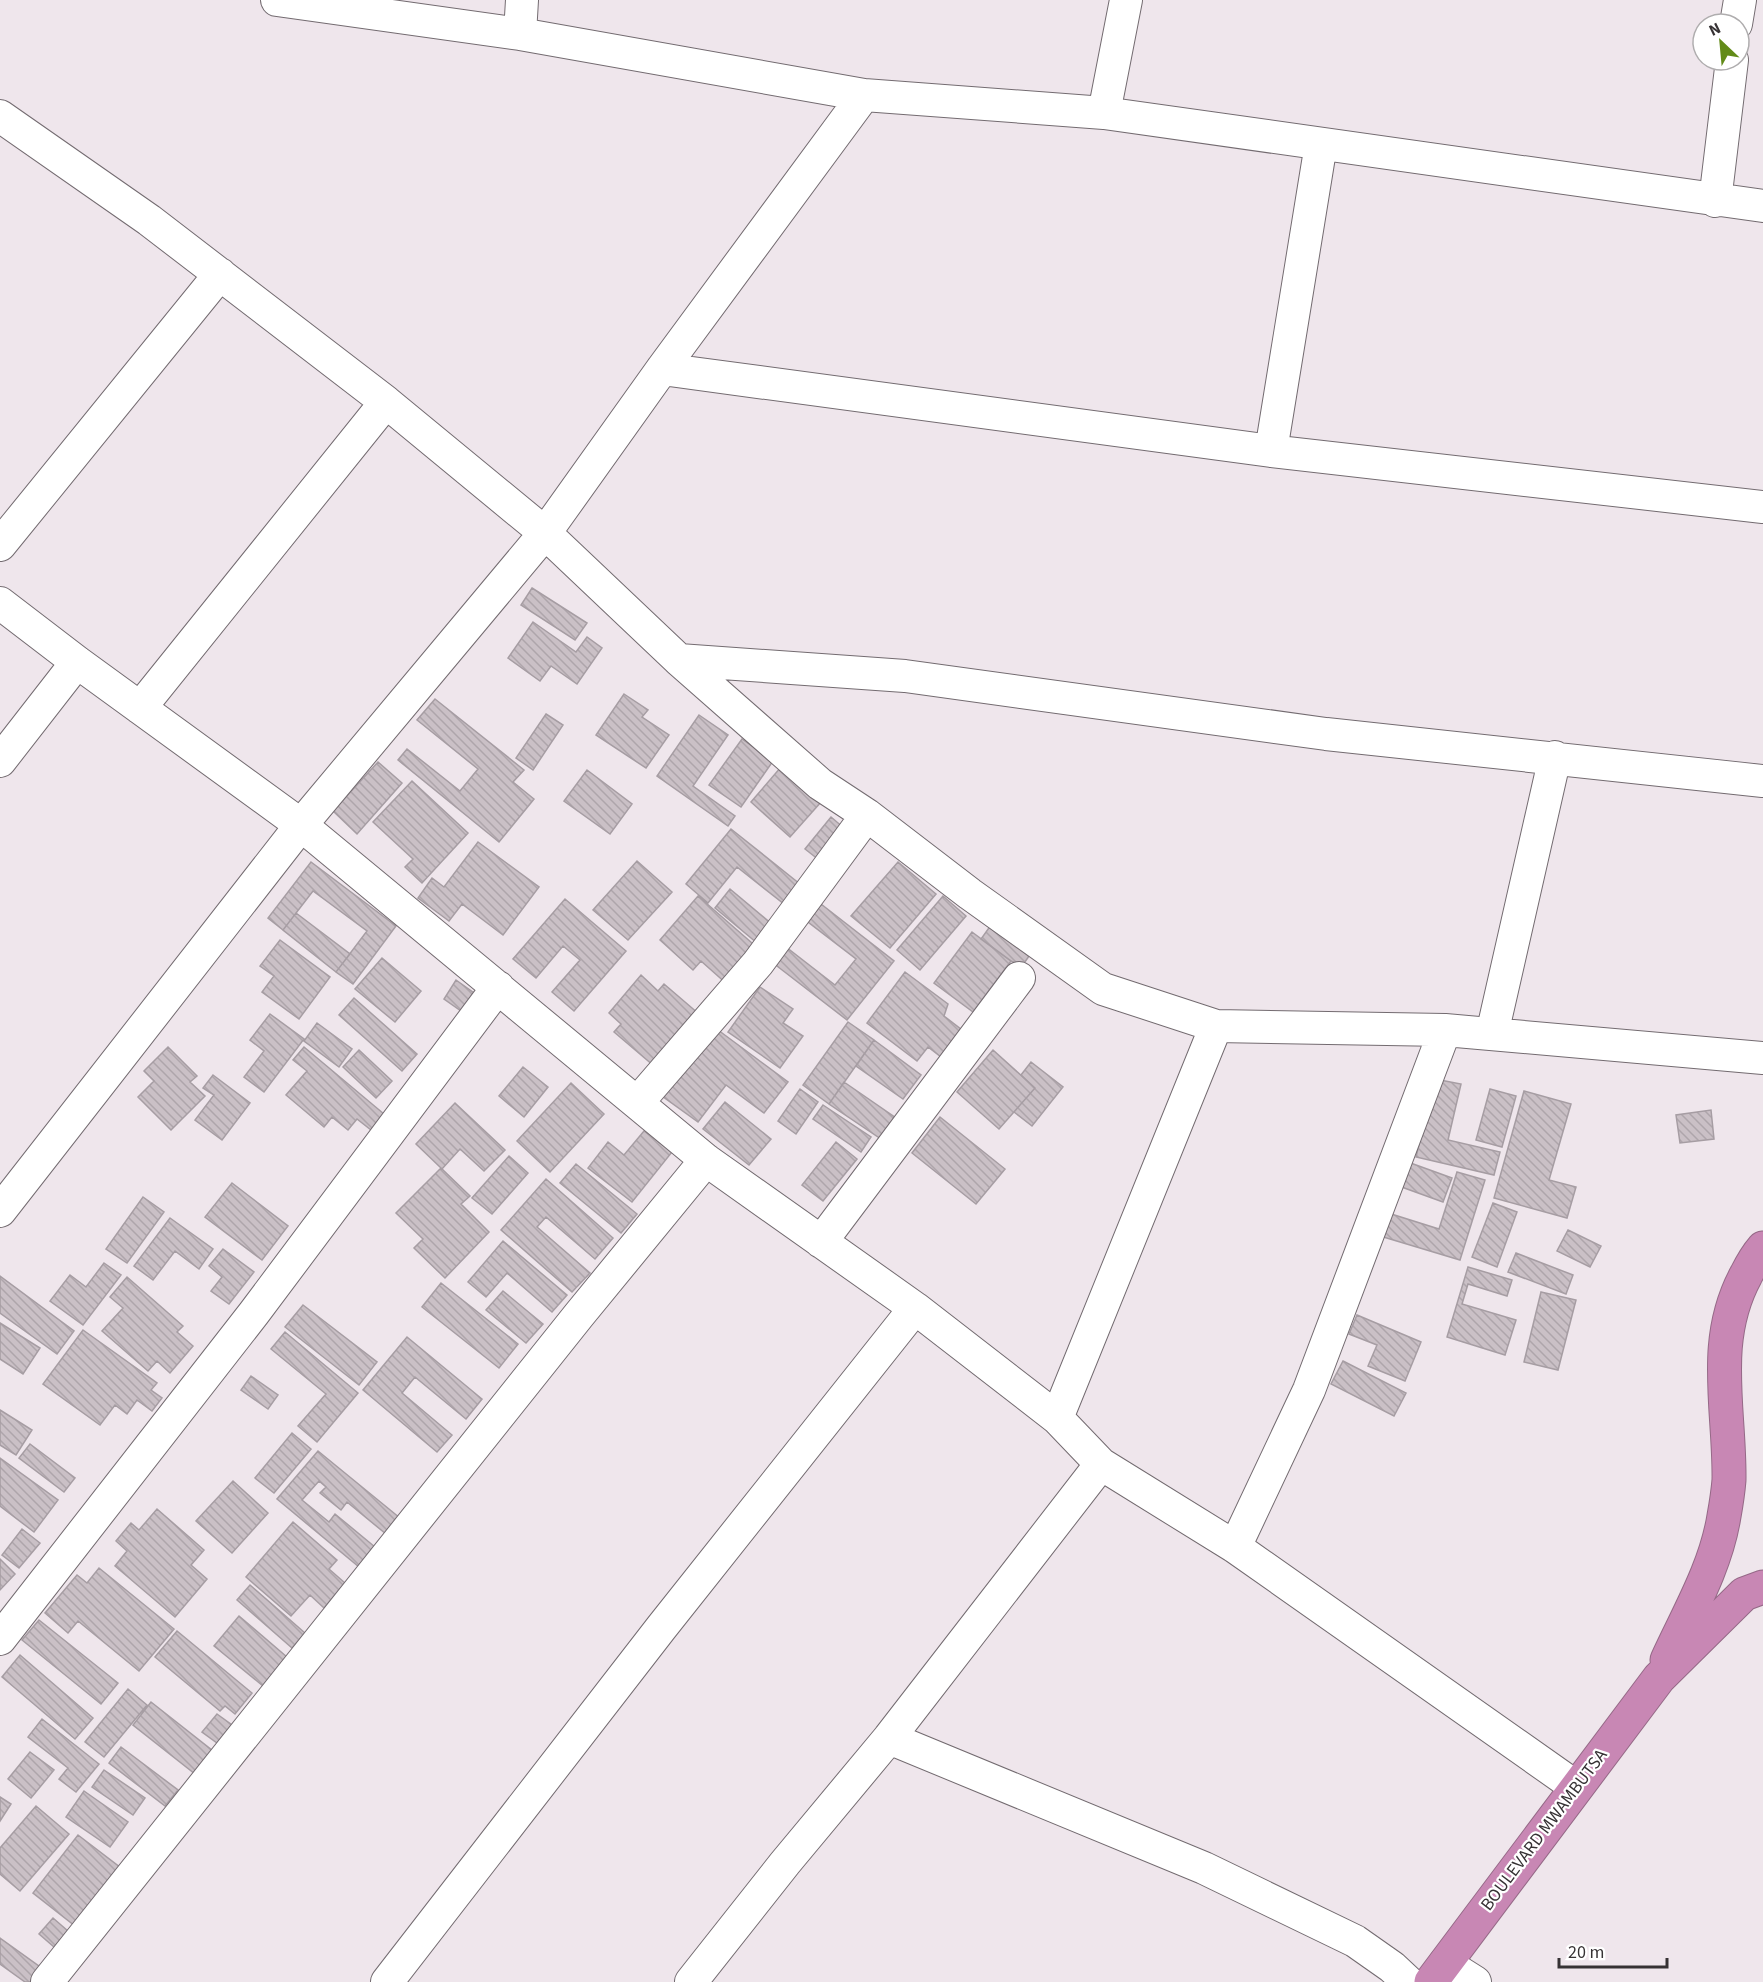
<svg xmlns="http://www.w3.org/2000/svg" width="1763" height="1982" viewBox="0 0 1763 1982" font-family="'Source Sans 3',sans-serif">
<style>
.building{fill:url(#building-back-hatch);stroke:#a69da3;stroke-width:1.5}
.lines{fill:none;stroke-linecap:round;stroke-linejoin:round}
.street-casing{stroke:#736b70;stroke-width:34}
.highway-casing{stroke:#956987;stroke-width:35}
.street{stroke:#fff;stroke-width:32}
.highway{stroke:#c887b4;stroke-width:33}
.labels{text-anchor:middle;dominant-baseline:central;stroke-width:4.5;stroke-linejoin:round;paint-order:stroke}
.street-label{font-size:18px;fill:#363234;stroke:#fff}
</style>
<defs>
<pattern id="building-back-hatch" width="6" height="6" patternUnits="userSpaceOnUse" patternTransform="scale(1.5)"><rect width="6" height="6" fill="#cac0c6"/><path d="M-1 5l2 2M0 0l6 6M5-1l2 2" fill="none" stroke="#aea5ab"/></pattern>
</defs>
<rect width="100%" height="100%" fill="#efe6ec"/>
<path class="building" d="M532,588L587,623L575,640L521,605Z
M533,622L576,652L587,637L602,648L577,684L551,666L540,681L508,658Z
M624,694L648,710L642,717L669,735L646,768L596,735Z
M435,699L524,770L513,782L534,799L499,842L398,760L407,749L460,791L478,769L417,720Z
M546,714L563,725L533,770L516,758Z
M699,715L728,735L693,786L735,816L728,826L657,776Z
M742,739L773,761L741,807L709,785Z
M378,762L402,783L357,834L333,811Z
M781,767L821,802L790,837L751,802Z
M587,770L632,804L610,834L564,801Z
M412,781L468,833L422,883L405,867L413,859L373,822Z
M831,817L844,828L819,860L805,849Z
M731,829L800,884L784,904L737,867L708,903L686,884Z
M478,842L539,887L503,935L462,904L449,921L418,898L432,878L444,887Z
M637,861L672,892L628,940L593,910Z
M311,862L396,926L353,984L336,972L367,931L313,891L283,930L268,918Z
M898,862L936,894L890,948L851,916Z
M730,889L773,925L757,943L715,908Z
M698,896L760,950L728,985L701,961L693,970L660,940Z
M943,896L966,916L920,970L897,950Z
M565,899L626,951L574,1011L552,992L580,960L563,946L536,978L513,959Z
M821,904L894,961L847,1020L773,963L786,947L835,985L856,959L808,922Z
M296,913L350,954L336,972L283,930Z
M991,925L1032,952L1022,966L1011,961L981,939Z
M972,932L1011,961L973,1012L934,983Z
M280,940L330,977L299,1019L262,992L274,976L260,966Z
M382,958L421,991L395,1022L355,989Z
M905,972L948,1004L944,1016L962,1030L941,1057L928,1047L917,1061L867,1023Z
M641,975L658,991L664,984L699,1014L654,1066L614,1032L621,1024L609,1013Z
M456,980L474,993L461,1011L444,999Z
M760,987L793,1009L783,1023L803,1036L780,1068L728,1032Z
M354,998L417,1054L402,1071L339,1015Z
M270,1014L304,1039L264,1092L244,1077L264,1051L250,1040Z
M848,1022L874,1040L829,1104L803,1085Z
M317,1023L352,1049L339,1067L304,1041Z
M714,1027L788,1082L764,1113L726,1085L698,1122L662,1096Z
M874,1040L921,1075L903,1099L856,1066Z
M168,1047L197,1076L190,1082L205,1096L171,1130L138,1097L154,1081L144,1071Z
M304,1047L384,1114L371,1130L357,1119L348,1130L332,1117L324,1127L286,1095L307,1071L293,1060Z
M359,1050L392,1081L376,1098L343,1067Z
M993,1050L1035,1088L999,1129L957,1092Z
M1031,1062L1063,1087L1032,1126L1014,1112L1035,1088L1021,1075Z
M523,1067L548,1087L524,1117L499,1096Z
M213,1075L250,1103L222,1140L195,1120L214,1095L203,1088Z
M1435,1079L1461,1084L1448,1140L1500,1152L1494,1175L1416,1157Z
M844,1082L896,1118L881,1139L829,1104Z
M571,1083L604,1114L550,1172L517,1141Z
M800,1089L818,1102L796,1134L778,1121Z
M1490,1089L1516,1096L1502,1147L1476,1140Z
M1524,1091L1571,1104L1549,1180L1576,1187L1567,1218L1494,1198Z
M725,1102L771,1139L749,1165L703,1129Z
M455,1103L505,1150L484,1171L460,1149L442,1169L416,1144Z
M823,1105L871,1137L861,1152L813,1119Z
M1711,1110L1714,1139L1680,1143L1676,1115Z
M940,1117L1005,1169L976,1204L912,1153Z
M644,1131L672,1152L632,1202L588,1168L608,1142L624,1155Z
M836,1142L857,1159L823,1201L802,1185Z
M509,1156L528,1173L492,1214L472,1198Z
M1405,1161L1452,1178L1443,1202L1396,1185Z
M576,1164L637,1214L621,1233L560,1183Z
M441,1168L470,1196L461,1204L489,1232L445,1278L414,1248L423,1239L396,1213Z
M1457,1172L1485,1180L1460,1260L1380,1236L1388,1213L1439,1229Z
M546,1179L613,1238L595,1259L546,1217L537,1227L590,1273L572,1292L501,1230Z
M232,1183L288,1226L262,1260L205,1217Z
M143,1197L164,1212L127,1263L106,1249Z
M1493,1203L1517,1212L1497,1267L1472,1257Z
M170,1218L213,1249L199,1269L175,1251L153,1280L134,1266Z
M1568,1230L1601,1246L1590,1267L1557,1251Z
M503,1241L567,1295L552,1312L507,1273L486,1297L468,1282Z
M223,1249L254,1272L229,1304L211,1291L222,1277L209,1266Z
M1516,1253L1573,1275L1566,1294L1508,1272Z
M104,1263L121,1275L83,1325L50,1301L70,1275L86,1287Z
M1468,1267L1512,1280L1507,1296L1468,1284L1462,1304L1516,1320L1505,1355L1447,1337Z
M0,1276L74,1331L57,1354L0,1313Z
M127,1277L183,1326L177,1332L193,1346L170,1373L157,1361L148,1371L102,1331L123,1308L110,1297Z
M441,1283L518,1344L499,1368L422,1307Z
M503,1291L543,1324L526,1343L486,1310Z
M1541,1292L1576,1300L1558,1370L1524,1362Z
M303,1305L377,1362L359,1385L285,1327Z
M1357,1315L1421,1342L1405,1381L1368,1366L1377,1345L1349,1334Z
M0,1323L40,1348L23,1374L0,1359Z
M83,1330L157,1383L151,1390L162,1398L152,1411L137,1400L127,1414L115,1405L100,1425L43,1384Z
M285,1332L358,1393L317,1442L298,1426L326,1394L271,1349Z
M407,1337L482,1399L466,1419L415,1377L402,1393L452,1435L437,1452L363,1390Z
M1343,1361L1406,1393L1394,1416L1331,1384Z
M251,1376L278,1395L268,1409L241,1390Z
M0,1410L32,1430L16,1455L0,1445Z
M292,1433L311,1449L274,1493L255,1478Z
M30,1444L75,1478L64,1492L19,1458Z
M318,1451L400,1518L386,1534L347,1502L341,1510L320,1493L326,1487L319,1481L302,1500L329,1522L335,1514L375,1547L359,1567L277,1499Z
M0,1458L58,1500L34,1532L0,1506Z
M233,1481L268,1513L232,1553L196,1521Z
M157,1509L204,1550L191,1565L207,1579L175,1617L115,1566L127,1551L116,1541L131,1523L139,1530Z
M293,1522L337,1560L329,1569L345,1583L324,1608L310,1595L291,1616L246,1577Z
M22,1529L40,1543L19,1568L2,1555Z
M0,1559L15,1574L0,1590Z
M99,1568L174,1629L139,1671L78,1621L68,1633L45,1613L77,1575L87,1583Z
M250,1585L305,1633L292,1648L237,1600Z
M239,1616L287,1657L263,1686L214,1646Z
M39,1620L118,1683L101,1704L22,1640Z
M177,1631L252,1693L235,1714L225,1706L220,1711L155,1657Z
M20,1655L93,1718L75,1739L2,1677Z
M128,1689L147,1705L104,1757L85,1742Z
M151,1702L213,1751L195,1774L133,1725Z
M217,1714L232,1725L217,1743L202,1732Z
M42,1719L99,1764L76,1792L59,1779L68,1768L28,1737Z
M121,1747L178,1790L165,1806L109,1763Z
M30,1752L54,1770L31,1798L8,1779Z
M104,1770L145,1798L133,1815L92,1787Z
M84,1791L128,1822L110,1847L66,1817Z
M0,1797L11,1804L0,1821Z
M36,1806L69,1834L20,1891L0,1874V1848Z
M78,1835L121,1868L75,1926L33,1893Z
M53,1918L68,1931L54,1947L39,1934Z
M0,1938L43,1969L33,1982H25L0,1964Z"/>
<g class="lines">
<g class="street-casing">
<path id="street" d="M277,0L520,34L864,95L1104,113L1763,206
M1736,24L1740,0
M520,34L522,0
M1104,113L1126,0
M0,116L149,220L386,402L545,533L679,660L820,784L867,815L970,894L1103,989L1216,1026L1445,1030L1763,1058
M1715,201L1732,60
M662,369L1271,451L1763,507
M1271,451L1321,144
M0,545L220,274
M0,603L77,662L301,825L706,1160L915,1308L1057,1418L1101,1464L1235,1547L1576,1787
M679,660L905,676L1326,734L1763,781
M140,708L386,402
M0,761L77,662
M1492,1034L1555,757
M637,1103L758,963L867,815
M0,1211L301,825L545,533L662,369L864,95
M821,1242L1019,978
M1057,1418L1216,1026
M1235,1547L1309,1390L1445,1030
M0,1639L254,1313L498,987
M889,1738L1204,1868L1355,1941L1392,1967L1408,1982
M1445,1963L1475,1982
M47,1982L579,1315L706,1160
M387,1982L661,1628L915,1308
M691,1982L785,1863L889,1738L1101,1464"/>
</g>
<g class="highway-casing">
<path id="highway" d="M1667,1660C1688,1614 1716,1567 1724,1516C1726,1505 1728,1492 1729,1480C1730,1409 1710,1341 1746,1275C1751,1265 1756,1256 1763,1248
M1431,1982L1659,1678L1744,1594L1763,1587"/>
</g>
<use href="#street" class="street"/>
<use href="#highway" class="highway"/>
</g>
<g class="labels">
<g class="street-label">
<text transform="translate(1544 1830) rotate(-53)">BOULEVARD MWAMBUTSA</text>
</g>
</g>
<g transform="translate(1721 42) rotate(334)"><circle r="28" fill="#ffffff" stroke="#afadae" stroke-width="1.5"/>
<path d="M0-4.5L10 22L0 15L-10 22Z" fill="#628b18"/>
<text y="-9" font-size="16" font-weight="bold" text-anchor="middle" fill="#363234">N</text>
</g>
<path d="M1559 1958v9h108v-9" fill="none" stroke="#363234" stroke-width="3"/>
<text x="1568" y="1958" font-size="18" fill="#363234" stroke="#ffffff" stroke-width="4.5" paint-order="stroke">20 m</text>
</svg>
